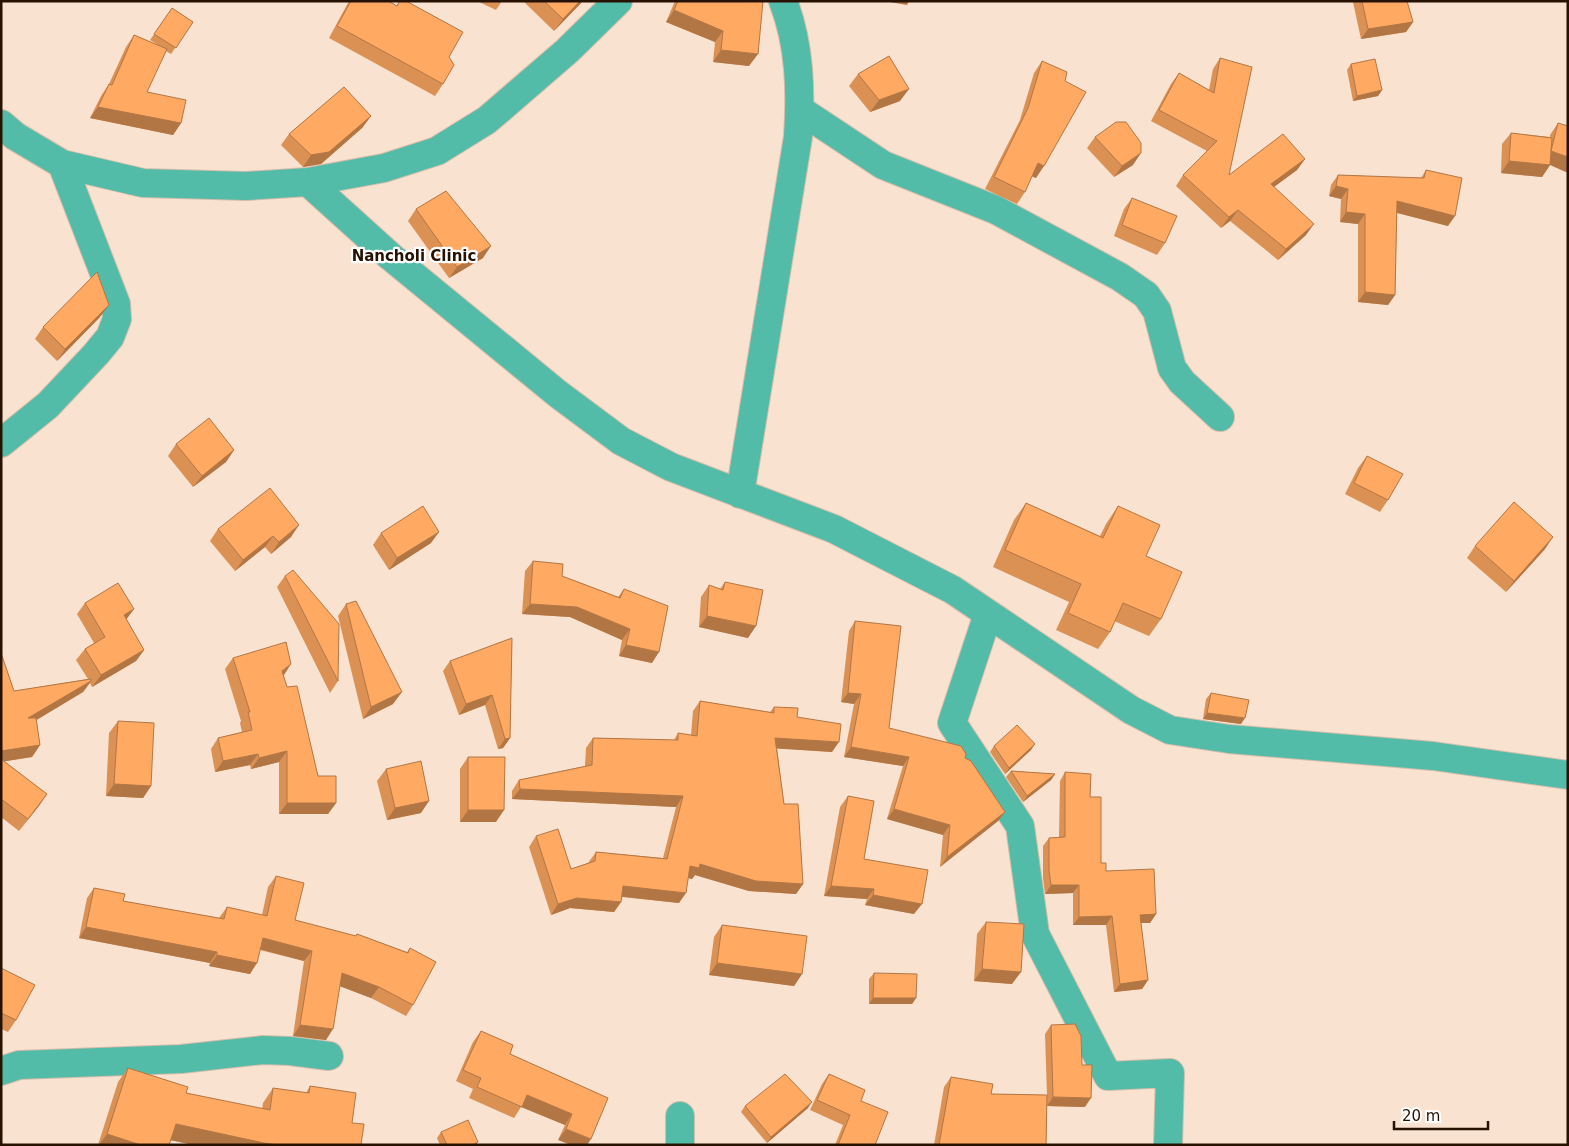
<svg xmlns="http://www.w3.org/2000/svg" width="1569" height="1146" viewBox="0 0 1569 1146" font-family="'DejaVu Sans',sans-serif">
<style>
.lines{fill:none;stroke-linecap:round;stroke-linejoin:round}
.minor-casing{stroke:#d3bdab;stroke-width:30}
.minor{stroke:#52bca8;stroke-width:28}
.wall{fill:#db9154}
.shaded-wall{fill:#b27645}
.building{fill:#ffa962;stroke:#b27645}
.labels{text-anchor:middle;dominant-baseline:central;stroke-width:4.5;stroke-linejoin:round;paint-order:stroke}
.quarter-label{font-size:15px;font-weight:bold;fill:#271202;stroke:#fff}
</style>
<rect width="100%" height="100%" fill="#f9e2d0"/>
<g class="lines">
<g class="minor-casing">
<path id="minor" d="M800,110L883,165L996,210L1120,277L1146,295L1157,311L1172,368L1182,382L1220,417
M1,124L15,136L62,164L143,183L246,186L308,182L384,168L437,151L487,120L567,51L618,1
M308,182L391,257L558,394L621,441L671,467L834,529L953,590L1131,710L1170,730L1229,739L1433,756L1568,775
M1,443L48,405L96,354L110,337L117,319L116,304L62,164
M740,494L798,137C801,91 800,45 783,1
M988,614L952,723L1020,826L1035,934L1108,1076L1170,1073L1168,1145
M1,1071L19,1065L181,1059L263,1050L290,1051L329,1056
M680,1116V1145"/>
</g>
<use href="#minor" class="minor"/>
</g>
<path class="wall" d="M349,1H388L396,6L400,1L449,57L443,84L435,96L329,38Z
M477,1H502L496,10Z
M523,1H583L554,31Z
M675,1H763L749,66L713,62L715,42L666,22Z
M1350,1H1407L1413,22L1406,32L1361,39L1353,2Z
M172,8L193,22L171,54L166,51L147,92L181,123L173,135L90,118L101,96L109,84L126,47L134,35L158,45L150,40Z
M1220,58L1229,175L1305,159L1297,170L1274,187L1306,235L1278,260L1230,221L1221,228L1176,186L1183,175L1207,151L1151,121L1171,84L1179,73L1209,90L1213,69Z
M1042,61L1036,178L1032,176L1025,192L1017,204L985,189L1020,120L1034,73Z
M1351,64L1382,90L1378,96L1353,101L1347,70Z
M858,74L900,101L870,112L849,86Z
M371,116L362,128L321,164L303,167L281,145L289,134Z
M1558,123L1550,165L1542,177L1501,173L1502,144L1511,133L1550,137V135Z
M1095,137L1133,165L1114,177L1087,148Z
M1426,170L1448,226L1397,213L1395,295L1388,305L1358,302V224L1340,222L1341,199L1329,196L1331,185L1338,175L1421,178Z
M1132,198L1165,243L1157,255L1114,236L1124,209Z
M416,209L483,258L449,278L408,221Z
M100,317L57,361L35,339L43,327Z
M176,444L234,450L226,462L193,487L168,456Z
M1367,456L1388,500L1380,512L1345,494L1358,468Z
M1026,503L1100,536L1106,524L1118,506L1146,556L1161,619L1149,636L1114,621L1110,632L1098,649L1056,630L1069,602L993,567L1014,520Z
M218,529L291,537L271,554L265,547L235,571L210,541Z
M381,533L431,543L389,570L373,545Z
M1475,546L1545,549L1506,592L1467,558Z
M533,561L562,576L618,597L624,589L652,663L619,656L622,640L570,617L522,614L525,571Z
M285,576L338,681L330,693L277,587Z
M725,582L748,638L699,627L701,597L709,585L720,589Z
M85,603L134,609L126,619L144,650L136,661L92,687L90,683L83,692L36,720L40,745L32,757L4,761L47,794L19,831L1,817V653L14,691L88,679L76,660L85,649L94,643L77,614Z
M346,604L393,704L363,719L338,616Z
M855,621L889,728L965,758L1005,812L998,821L940,867L943,835L887,819L903,766L844,757L854,704L841,702L849,631Z
M512,638L510,738L503,748L498,749L485,705L459,715L443,671L450,661Z
M233,658L283,675L318,776L336,803L328,814H279V762L251,769L250,765L215,772L211,749L218,738L242,732L240,723L241,721L225,669Z
M1211,693L1241,724L1203,719L1206,699Z
M700,701L770,712L774,707L797,717L832,752L777,748L784,804L803,884L796,894L749,891L695,875L692,879L688,878L679,903L622,897L621,902L614,912L570,908L551,915L529,847L536,836L571,869L588,863L596,852L663,858L676,807L512,799V791L519,780L585,766L586,748L593,738L674,740L678,733L691,735L693,711Z
M118,721L151,786L143,798L106,796L109,733Z
M994,746L1031,750L1005,774L990,752Z
M468,757L496,822H460V769Z
M386,769L421,813L387,820L377,781Z
M1011,771L1055,774L1051,780L1023,802L1006,777Z
M1065,772L1090,797L1101,863L1106,871L1156,914L1150,923H1141L1148,980L1142,989L1114,992L1106,925H1073V893L1045,894L1043,878V846L1049,838L1059,837L1060,781Z
M848,796L864,859L914,914L865,905L867,899L824,896L840,807Z
M276,876L295,920L355,936L357,934L407,952L410,948L413,1005L406,1016L371,998L340,986L326,1040L293,1036L304,961L260,950L250,974L209,966L210,963L79,938L87,898L94,888L123,901L219,918L227,907L262,915L268,887Z
M986,922L1012,984L974,981L977,934Z
M722,925L802,974L794,986L709,975L714,937Z
M1,968L16,1020L8,1032L1,1029Z
M874,973L916,998L912,1004H869V979Z
M1051,1025L1082,1065L1085,1107L1047,1106L1046,1145H934L944,1087L951,1077L991,1094L1047,1095L1045,1034Z
M481,1031L510,1054L608,1098L558,1140L565,1125L521,1107L514,1118L469,1098L473,1089L456,1081L473,1042Z
M128,1068L186,1093L262,1109L263,1103L273,1088L306,1093L310,1086L352,1123L361,1145H194L170,1140L169,1145H98L118,1082Z
M829,1074L861,1101L875,1145H835L843,1125L810,1110L822,1084Z
M745,1106L808,1108L767,1143L741,1112Z
M441,1132L478,1142L476,1145H440L437,1138Z"/>
<path class="shaded-wall" d="M580,1H583L554,31L563,19Z
M884,1H909L907,5Z
M674,10L723,31L715,42L666,22Z
M1413,22L1406,32L1361,39L1368,29Z
M721,50L758,54L749,66L713,62Z
M909,89L900,101L870,112L879,100Z
M1382,90L1378,96L1353,101L1357,96Z
M98,107L181,123L173,135L90,118Z
M371,116L362,128L321,164L303,167L311,155Z
M1551,151L1568,157V173L1550,165L1542,177L1501,173L1509,161Z
M1141,153L1133,165L1114,177L1122,166Z
M1305,159L1297,170L1263,195L1271,184Z
M1038,163L1044,166L1036,178L1029,175Z
M1336,186L1348,189L1341,199L1329,196Z
M1397,201L1455,216L1448,226L1390,211Z
M1238,210L1230,221L1221,228L1229,217Z
M1346,212L1365,214L1358,224L1340,222Z
M1314,224L1306,235L1278,260L1286,249Z
M491,246L483,258L449,278L457,267Z
M1365,292L1395,295L1388,305L1358,302Z
M109,305L100,317L57,361L65,349Z
M234,450L226,462L193,487L202,476Z
M299,525L291,537L271,554L279,542Z
M439,532L431,543L389,570L397,558Z
M273,536L265,547L235,571L243,560Z
M1553,537L1545,549L1506,592L1514,581Z
M530,604L577,607L630,629L622,640L570,617L522,614Z
M134,609L125,621L124,615Z
M707,616L756,626L748,638L699,627Z
M626,645L659,652L652,663L619,656Z
M144,650L136,661L92,687L101,675Z
M291,664L284,675L274,682L282,671Z
M91,681L83,692L20,730L28,718Z
M402,692L393,704L363,719L371,707Z
M848,693L861,694L854,704L841,702Z
M492,695L485,705L459,715L466,704Z
M1207,713L1245,718L1241,724L1203,719Z
M510,738L503,748L498,749L505,739Z
M775,738L839,742L832,752L768,748Z
M1035,744L1031,750L1005,774L1009,768Z
M40,745L32,757L1,762V751Z
M851,747L909,757L903,766L844,757Z
M287,751L279,762L251,769L259,758Z
M258,754L250,765L215,772L223,761Z
M1055,774L1051,780L1023,802L1027,796Z
M114,784L151,786L143,798L106,796Z
M520,789L683,796L676,807L512,799Z
M47,794L39,806L19,831L28,819Z
M429,801L421,813L387,820L395,808Z
M287,803H336L328,814H279Z
M894,809L950,825L943,835L887,819Z
M468,810H504L496,822H460Z
M1005,812L998,821L940,867L947,857Z
M700,864L803,884L796,894L749,891L695,875L692,879L682,876L690,866Z
M1051,885H1079L1073,893L1045,894Z
M623,886L686,893L679,903L616,896Z
M831,886L874,889L867,899L824,896Z
M873,895L922,904L914,914L865,905Z
M577,898L621,902L614,912L570,908L551,915L558,904Z
M1156,914L1150,923H1134L1140,915Z
M1112,916L1106,925H1073L1079,917Z
M86,927L217,952L210,963L79,938Z
M263,938L312,951L304,961L255,948Z
M217,955L257,963L250,974L209,966Z
M717,963L802,974L794,986L709,975Z
M982,969L1021,972L1012,984L974,981Z
M342,973L379,987L371,998L334,984Z
M1148,980L1142,989L1114,992L1120,984Z
M873,998H916L912,1004H869Z
M300,1025L333,1029L326,1040L293,1036Z
M527,1095L572,1114L565,1125L519,1106Z
M1053,1097L1091,1098L1085,1107L1047,1106Z
M812,1102L808,1108L767,1143L771,1137Z
M176,1124L278,1145H194L165,1139Z
M566,1129L591,1139L587,1145H571L558,1140Z
M107,1134L141,1145H99Z"/>
<path class="building" d="M351,1H388L397,6L400,1H406L463,32L449,57L454,65L443,84L337,26Z
M544,1H580L563,19Z
M678,1H763L758,54L721,50L723,31L674,10Z
M1362,1H1407L1413,22L1368,29Z
M172,8L193,22L176,48L154,34Z
M134,35L167,49L147,92L186,100L181,123L98,107L109,84L112,85Z
M889,56L909,89L879,100L858,74Z
M1220,58L1252,67L1229,175L1283,134L1305,159L1271,184L1314,224L1286,249L1238,210L1229,217L1183,175L1217,141L1159,110L1179,73L1214,93Z
M1375,59L1382,90L1357,96L1351,64Z
M1042,61L1067,72L1065,81L1086,92L1044,166L1038,163L1025,192L994,177L1028,108Z
M344,87L371,116L329,152L311,155L289,134Z
M1116,122H1126L1141,143V153L1122,166L1095,137Z
M1558,123L1568,126V157L1551,151Z
M1511,133L1552,138L1550,165L1509,161Z
M1426,170L1462,178L1455,216L1397,201L1395,295L1365,292V214L1346,212L1348,189L1336,186L1338,175L1424,178Z
M446,191L491,246L457,267L416,209Z
M1132,198L1177,216L1165,243L1122,225Z
M97,272L109,305L65,349L43,327Z
M209,418L234,450L202,476L176,444Z
M1367,456L1403,474L1388,500L1354,483Z
M270,488L299,525L279,542L273,536L243,560L218,529Z
M1514,502L1553,537L1514,581L1475,546Z
M1026,503L1103,538L1118,506L1160,525L1146,556L1182,572L1161,619L1123,603L1110,632L1068,613L1081,584L1005,550Z
M423,506L439,532L397,558L381,533Z
M533,561L563,564L562,576L620,598L624,589L668,606L659,652L626,645L630,629L577,607L530,604Z
M293,570L339,624L338,681L285,576Z
M725,582L763,590L756,626L707,616L709,585L723,590Z
M118,583L134,609L124,615L144,650L101,675L85,649L105,637L85,603Z
M356,601L402,692L371,707L346,604Z
M855,621L901,626L889,728L961,746L966,754L965,758L971,761L1005,812L947,857L950,825L894,809L909,757L851,747L861,694L848,693Z
M512,638L510,738L505,739L492,695L466,704L450,661Z
M286,642L291,664L282,671L287,687L297,686L318,776H336V803H287V751L259,758L258,754L223,761L218,738L252,730L248,712H250L233,658Z
M1,653L14,691L91,679V681L28,718H36L40,745L1,751Z
M1211,693L1249,700L1245,718L1207,713Z
M700,701L774,713V707L798,708L797,717L841,724L839,742L775,738L784,804H798L803,884L756,881L700,864L699,868L690,866L686,893L623,886L621,902L577,898L558,904L536,836L558,829L571,869L595,861L596,852L667,859L683,796L520,789L519,780L592,765L593,738L678,740V733L697,736Z
M118,721L154,723L151,786L114,784Z
M1017,725L1035,744L1009,768L994,746Z
M468,757H505L504,810H468Z
M1,759L47,794L28,819L1,799Z
M421,761L429,801L395,808L386,769Z
M1011,771L1055,774L1027,796Z
M1065,772L1091,774L1090,797H1101V863H1106V871L1154,869L1156,914L1140,915L1148,980L1120,984L1112,916L1079,917V885H1051L1049,870V838L1065,837Z
M848,796L874,801L864,859L928,870L922,904L873,895L874,889L831,886Z
M276,876L304,883L295,920L356,936L357,934L408,953L410,948L436,962L413,1005L379,987L342,973L333,1029L300,1025L312,951L263,938L257,963L217,955V952L86,927L94,888L125,894L123,901L224,919L227,907L267,916Z
M986,922L1024,924L1021,972L982,969Z
M722,925L807,936L802,974L717,963Z
M1,968L35,985L16,1020L1,1013Z
M874,973L917,974L916,998H873Z
M1075,1024L1081,1036L1082,1065H1092L1091,1098L1053,1097L1051,1025Z
M481,1031L513,1045L510,1054L608,1098L591,1139L566,1129L572,1114L527,1095L522,1107L477,1087L481,1078L463,1070Z
M128,1068L188,1087L186,1093L270,1110L273,1088L309,1093L310,1086L356,1093L352,1123L364,1124L361,1145H278L264,1143L176,1124L169,1145H141L107,1134Z
M785,1074L812,1102L771,1137L745,1106Z
M829,1074L865,1090L861,1101L888,1112L875,1145H838L850,1115L817,1100Z
M951,1077L993,1084L991,1094L1047,1095L1046,1145H939Z
M468,1120L478,1142L472,1145H447L441,1132Z"/>
<g class="labels">
<g class="quarter-label">
<text x="414" y="256">Nancholi Clinic</text>
</g>
</g>
<rect width="1569" height="1146" fill="none" stroke="#271202" stroke-width="5"/>
<path d="M1394 1121v8h94v-8" fill="none" stroke="#271202" stroke-width="2.5"/>
<text x="1402" y="1121" font-size="15" fill="#271202" stroke="#ffffff" stroke-width="4" paint-order="stroke">20 m</text>
</svg>
